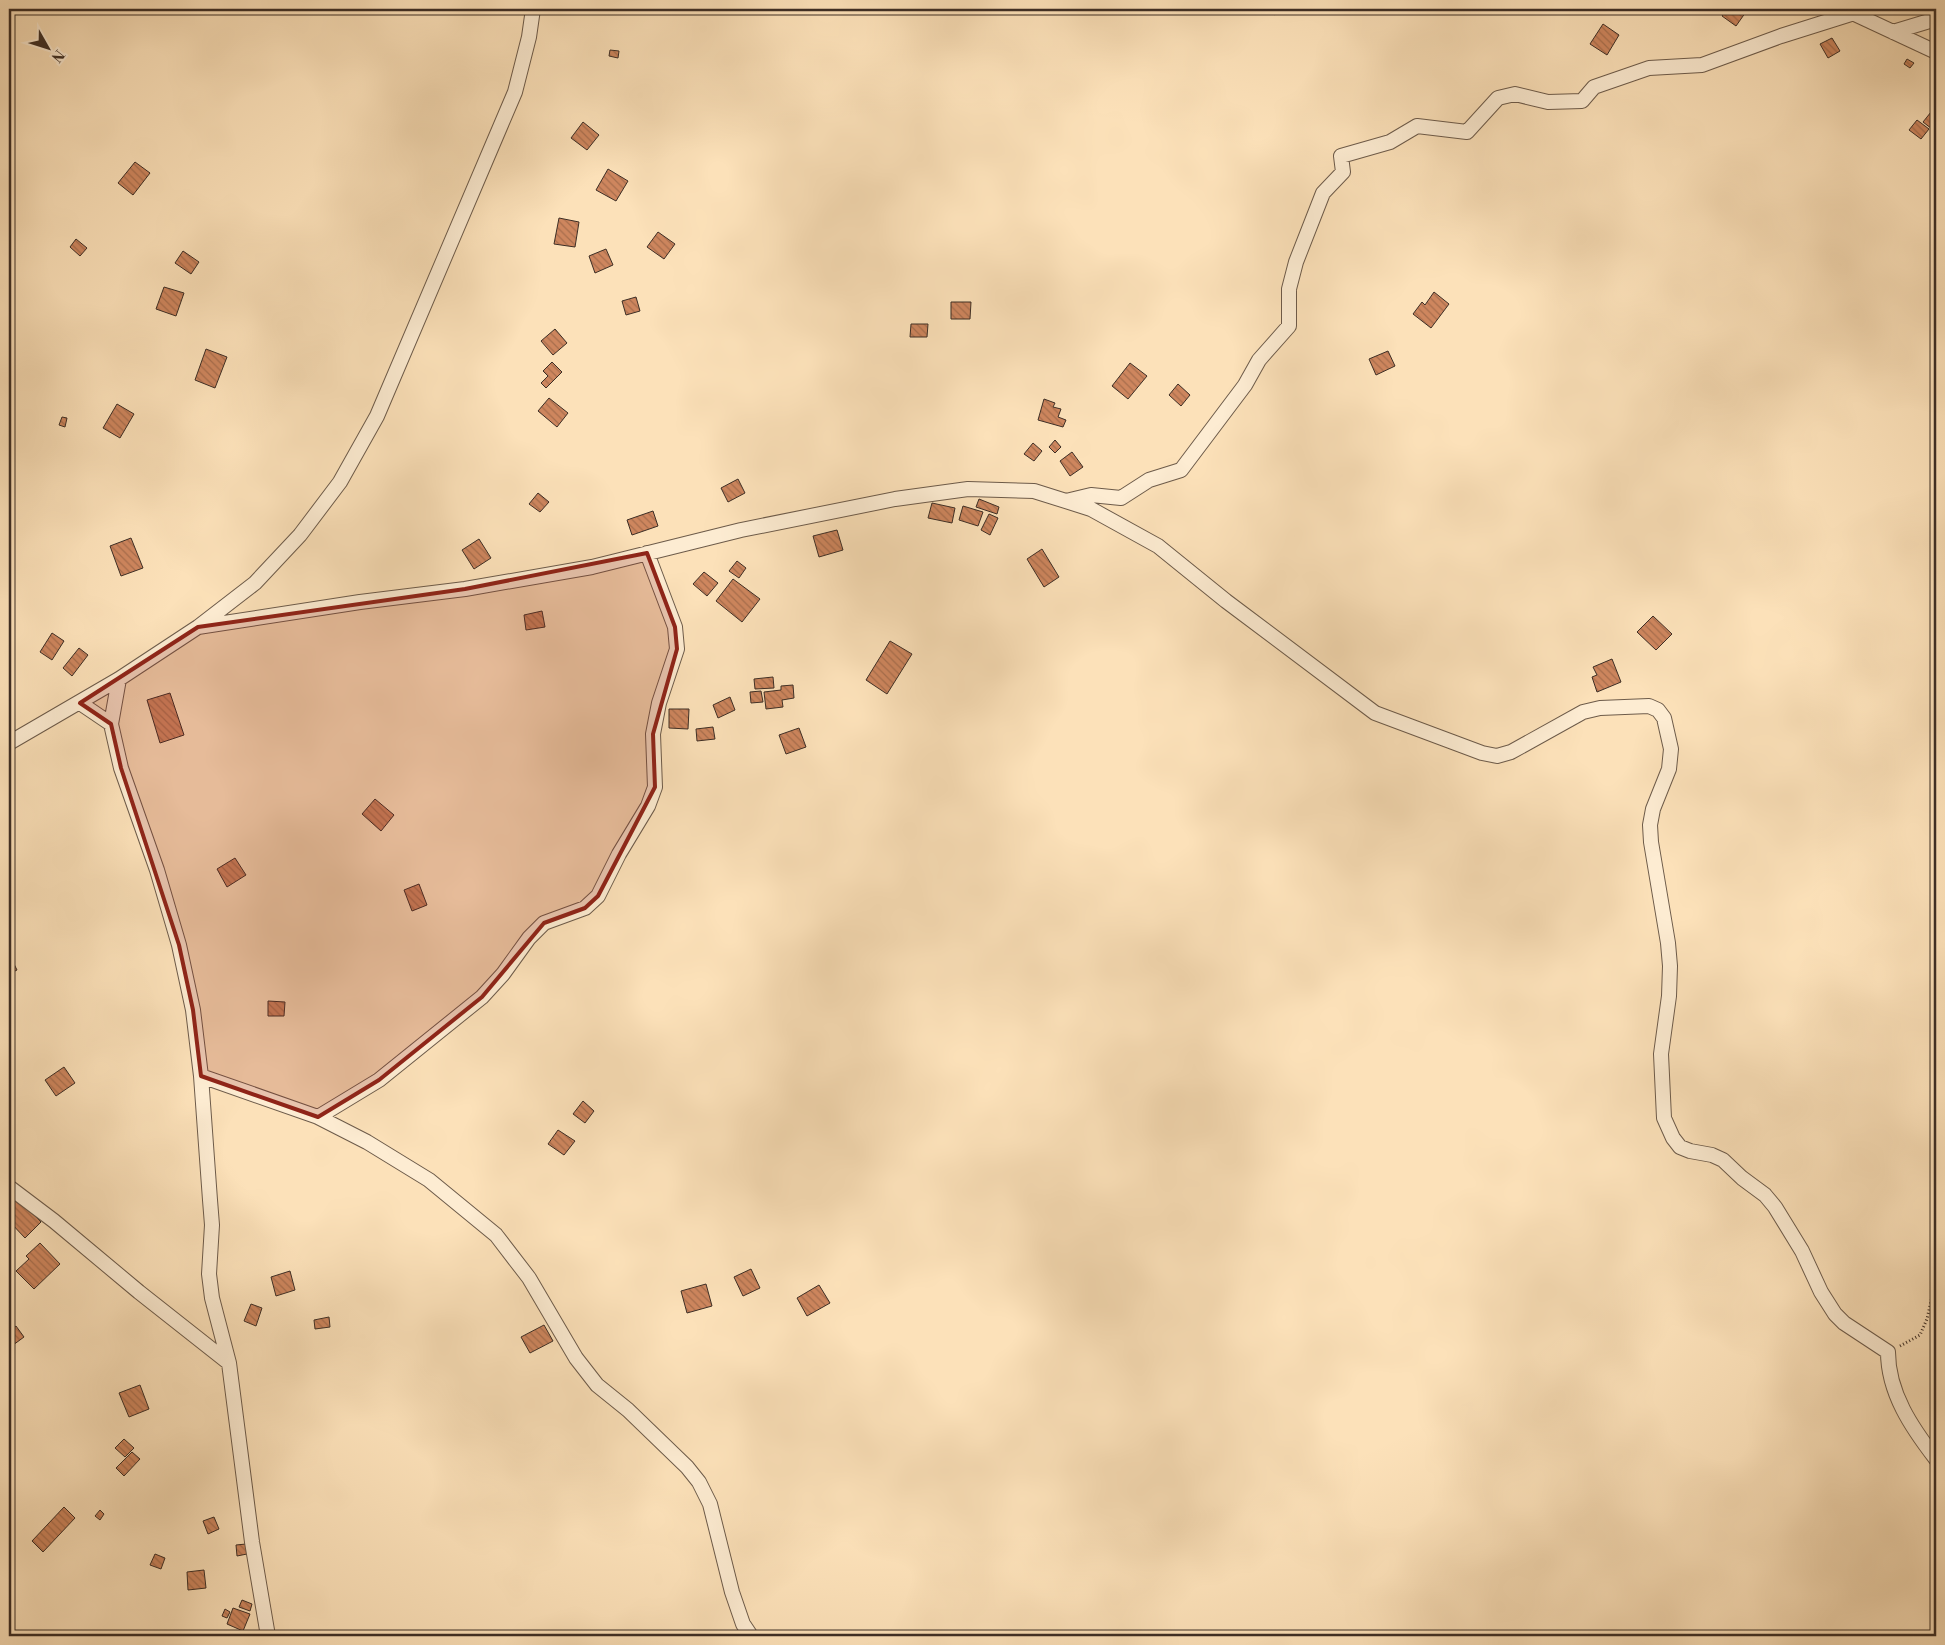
<svg xmlns="http://www.w3.org/2000/svg" width="1945" height="1645" viewBox="0 0 1945 1645" font-family="'Libre Bodoni',serif">
<style>
.building{fill:url(#building-back-hatch);stroke:#3d2e25}
.lines{fill:none;stroke-linecap:round;stroke-linejoin:round}
.street-casing{stroke:#6d5b4a;stroke-width:16}
.path{stroke:#3d2e25;stroke-width:3;stroke-dasharray:1 2.5;stroke-linecap:butt}
.street{stroke:#fdecd2;stroke-width:14}
.marked{fill:#8f2418;fill-opacity:0.2;stroke:#8f2418;stroke-width:4;stroke-linejoin:round}
</style>
<defs>
<pattern id="building-back-hatch" width="6" height="6" patternUnits="userSpaceOnUse" patternTransform="scale(1.25)"><rect width="6" height="6" fill="#ce865e"/><path d="M-1 5l2 2M0 0l6 6M5-1l2 2" fill="none" stroke="#a86e4d"/></pattern>
</defs>
<rect width="100%" height="100%" fill="#fce1b9"/>
<filter id="stains"><feTurbulence type="fractalNoise" baseFrequency=".004" numOctaves="4"/><feColorMatrix values="0 0 0 0 .2 0 0 0 0 .09 0 0 0 0 .02 0 0 0 .5 -.17"/></filter>
<radialGradient id="worn" r=".72"><stop offset=".6" stop-color="#630" stop-opacity="0"/><stop offset="1" stop-color="#630" stop-opacity=".3"/></radialGradient>
<path class="building" d="M1268,9H1280L1275,15Z
M1727,9H1748L1736,26L1722,16Z
M1603,24L1619,35L1607,55L1590,44Z
M1832,38L1840,51L1828,58L1820,44Z
M610,50L619,51L618,58L609,56Z
M1907,59L1914,63L1910,68L1904,64Z
M1935,107L1936,108V132L1923,122Z
M1917,120L1929,129L1921,139L1909,130Z
M583,122L599,135L587,150L571,138Z
M135,162L150,173L133,195L118,183Z
M608,169L628,181L616,201L596,190Z
M559,218L579,222L575,247L554,244Z
M658,232L675,244L664,259L647,247Z
M76,239L87,248L80,256L70,247Z
M606,249L613,265L595,273L589,256Z
M183,251L199,262L191,274L175,263Z
M164,287L184,293L176,316L156,309Z
M1434,292L1449,304L1431,328L1413,314L1422,302L1425,305Z
M636,297L640,311L626,315L622,301Z
M951,302H971L970,319H951Z
M911,324H928L927,337H910Z
M555,329L567,343L553,355L541,341Z
M206,349L227,357L215,388L195,380Z
M1388,351L1395,366L1376,375L1369,359Z
M552,362L562,372L546,388L541,383L548,376L543,371Z
M1130,363L1147,376L1128,399L1112,386Z
M1178,384L1190,395L1181,406L1169,395Z
M549,398L568,413L557,427L538,411Z
M1044,399L1055,403L1053,407L1061,409L1058,417L1066,420L1063,427L1038,420Z
M117,404L134,414L120,438L103,428Z
M62,417L67,418L65,427L59,425Z
M1055,440L1061,447L1055,453L1049,447Z
M1033,443L1042,451L1034,461L1024,454Z
M1072,452L1083,467L1070,476L1060,461Z
M738,479L745,493L728,502L721,488Z
M538,493L549,502L540,512L529,504Z
M979,499L999,507L997,514L976,507Z
M932,503L955,508L952,523L928,518Z
M963,506L983,512L978,526L959,520Z
M653,511L658,526L632,535L627,520Z
M989,514L998,518L990,535L981,530Z
M837,530L843,550L819,557L813,536Z
M131,538L143,568L121,576L110,546Z
M479,539L491,558L474,569L462,550Z
M1042,549L1059,577L1044,587L1027,559Z
M737,561L746,568L739,578L729,571Z
M704,572L718,583L707,596L693,584Z
M733,579L760,599L742,622L716,601Z
M542,611L545,627L526,630L524,615Z
M1653,616L1672,634L1656,650L1637,632Z
M52,633L64,641L52,660L40,652Z
M890,641L912,654L887,694L866,680Z
M79,648L88,655L72,676L63,668Z
M1612,659L1621,682L1597,692L1592,677L1597,675L1593,667Z
M773,677L774,688L755,689L754,679Z
M793,685L794,698L782,700L783,707L766,709L764,692L781,690V686Z
M761,691L763,702L751,703L750,692Z
M170,693L184,735L160,743L147,700Z
M730,697L735,710L718,718L713,705Z
M669,709H689L688,729L669,728Z
M713,727L715,739L697,741L696,729Z
M799,728L806,747L786,754L779,735Z
M375,799L394,815L381,831L362,814Z
M235,858L246,875L227,887L217,869Z
M419,884L427,905L412,911L404,890Z
M9,954L17,970L9,974Z
M268,1001L285,1002L284,1016H268Z
M64,1067L75,1083L56,1096L45,1080Z
M583,1101L594,1111L585,1123L573,1114Z
M558,1130L575,1141L564,1155L548,1144Z
M13,1194L41,1222L25,1238L9,1221V1198Z
M40,1243L60,1264L34,1289L16,1271L29,1259L26,1256Z
M751,1269L760,1288L743,1296L734,1277Z
M290,1271L295,1290L276,1296L271,1277Z
M706,1284L712,1306L687,1313L681,1291Z
M819,1285L830,1303L807,1316L797,1298Z
M251,1304L262,1308L256,1326L244,1321Z
M329,1317L330,1327L315,1329L314,1320Z
M544,1325L553,1341L530,1353L521,1337Z
M16,1326L24,1337L9,1348V1331Z
M140,1385L149,1409L129,1417L119,1393Z
M124,1439L134,1448L125,1457L115,1448Z
M132,1452L140,1459L124,1476L116,1468Z
M64,1507L75,1518L43,1552L32,1541Z
M100,1510L104,1514L100,1520L95,1516Z
M214,1517L219,1529L208,1534L203,1521Z
M246,1544L247,1554L237,1556L236,1545Z
M155,1554L165,1558L161,1569L150,1565Z
M204,1570L206,1588L188,1590L187,1572Z
M242,1600L252,1604L250,1611L239,1607Z
M233,1608L250,1614L243,1631L227,1624Z
M225,1609L230,1612L227,1618L222,1616Z"/>
<g class="lines">
<g class="street-casing">
<path id="street" d="M1846,10L1936,52
M1893,32L1936,19
M1066,501L1091,495L1121,498L1149,480L1181,470L1245,385L1259,360L1289,326V289L1296,262L1323,193L1343,172L1341,156L1390,142L1417,126L1467,132L1498,98L1515,94L1548,102L1582,101L1594,87L1649,68L1702,65L1781,36L1854,13
M198,627L360,602L465,589L592,567L741,530L895,499L968,489L1034,491L1091,509L1158,546L1226,601L1375,713L1482,753L1497,756L1511,752L1583,712L1600,708L1649,706L1658,710L1664,718L1671,749L1669,769L1653,809L1650,825L1651,842L1668,943L1670,966L1669,996L1661,1054L1664,1118L1673,1138L1680,1147L1690,1151L1712,1155L1723,1160L1742,1178L1765,1195L1775,1207L1802,1251L1821,1292L1835,1314L1844,1323L1888,1352C1888,1393 1912,1428 1936,1459
M119,679L111,724L121,768L157,870L179,945L193,1010L201,1076L210,1200L212,1225L209,1274L212,1298L229,1363L252,1542L268,1636
M80,703L111,724
M9,743L119,679L198,627L255,583L300,535L340,482L377,416L515,92L529,37L533,9
M201,1076L318,1117L367,1142L429,1180L496,1235L529,1278L576,1358L597,1385L628,1410L687,1467L699,1482L710,1504L732,1592L743,1624L751,1636
M318,1117L379,1080L482,997L503,974L529,938L544,923L585,908L598,896L619,854L648,806L655,787L653,734L659,703L677,649L675,627L647,553
M9,1187L54,1221L139,1292L229,1363"/>
</g>
<path class="path" d="M1936,1148L1935,1159L1936,1163
M1900,1346L1920,1335L1927,1319L1936,1279"/>
<use href="#street" class="street"/>
</g>
<path class="marked" d="M647,553L675,627L677,649L653,734L655,787L598,896L585,908L544,923L482,997L379,1080L318,1117L201,1076L193,1010L179,945L121,768L111,724L80,703L198,627L465,589Z"/>
<rect width="1945" height="1645" fill="none" stroke="#fce1b9" stroke-width="30"/>
<rect x="10" y="10" width="1925" height="1625" fill="none" stroke="#3d2e25" stroke-width="2.5"/>
<rect x="15" y="15" width="1915" height="1615" fill="none" stroke="#3d2e25"/>
<g transform="translate(48 48) rotate(129)" stroke="#fdecd2" stroke-width="4" paint-order="stroke">
<path d="M0-4L9 19L0 12L-9 19Z" fill="#3d2e25"/>
<text y="-8" font-size="14" font-weight="bold" text-anchor="middle" fill="#3d2e25">N</text>
</g>
<rect width="100%" height="100%" filter="url(#stains)"/>
<rect width="100%" height="100%" fill="url(#worn)"/>
</svg>
